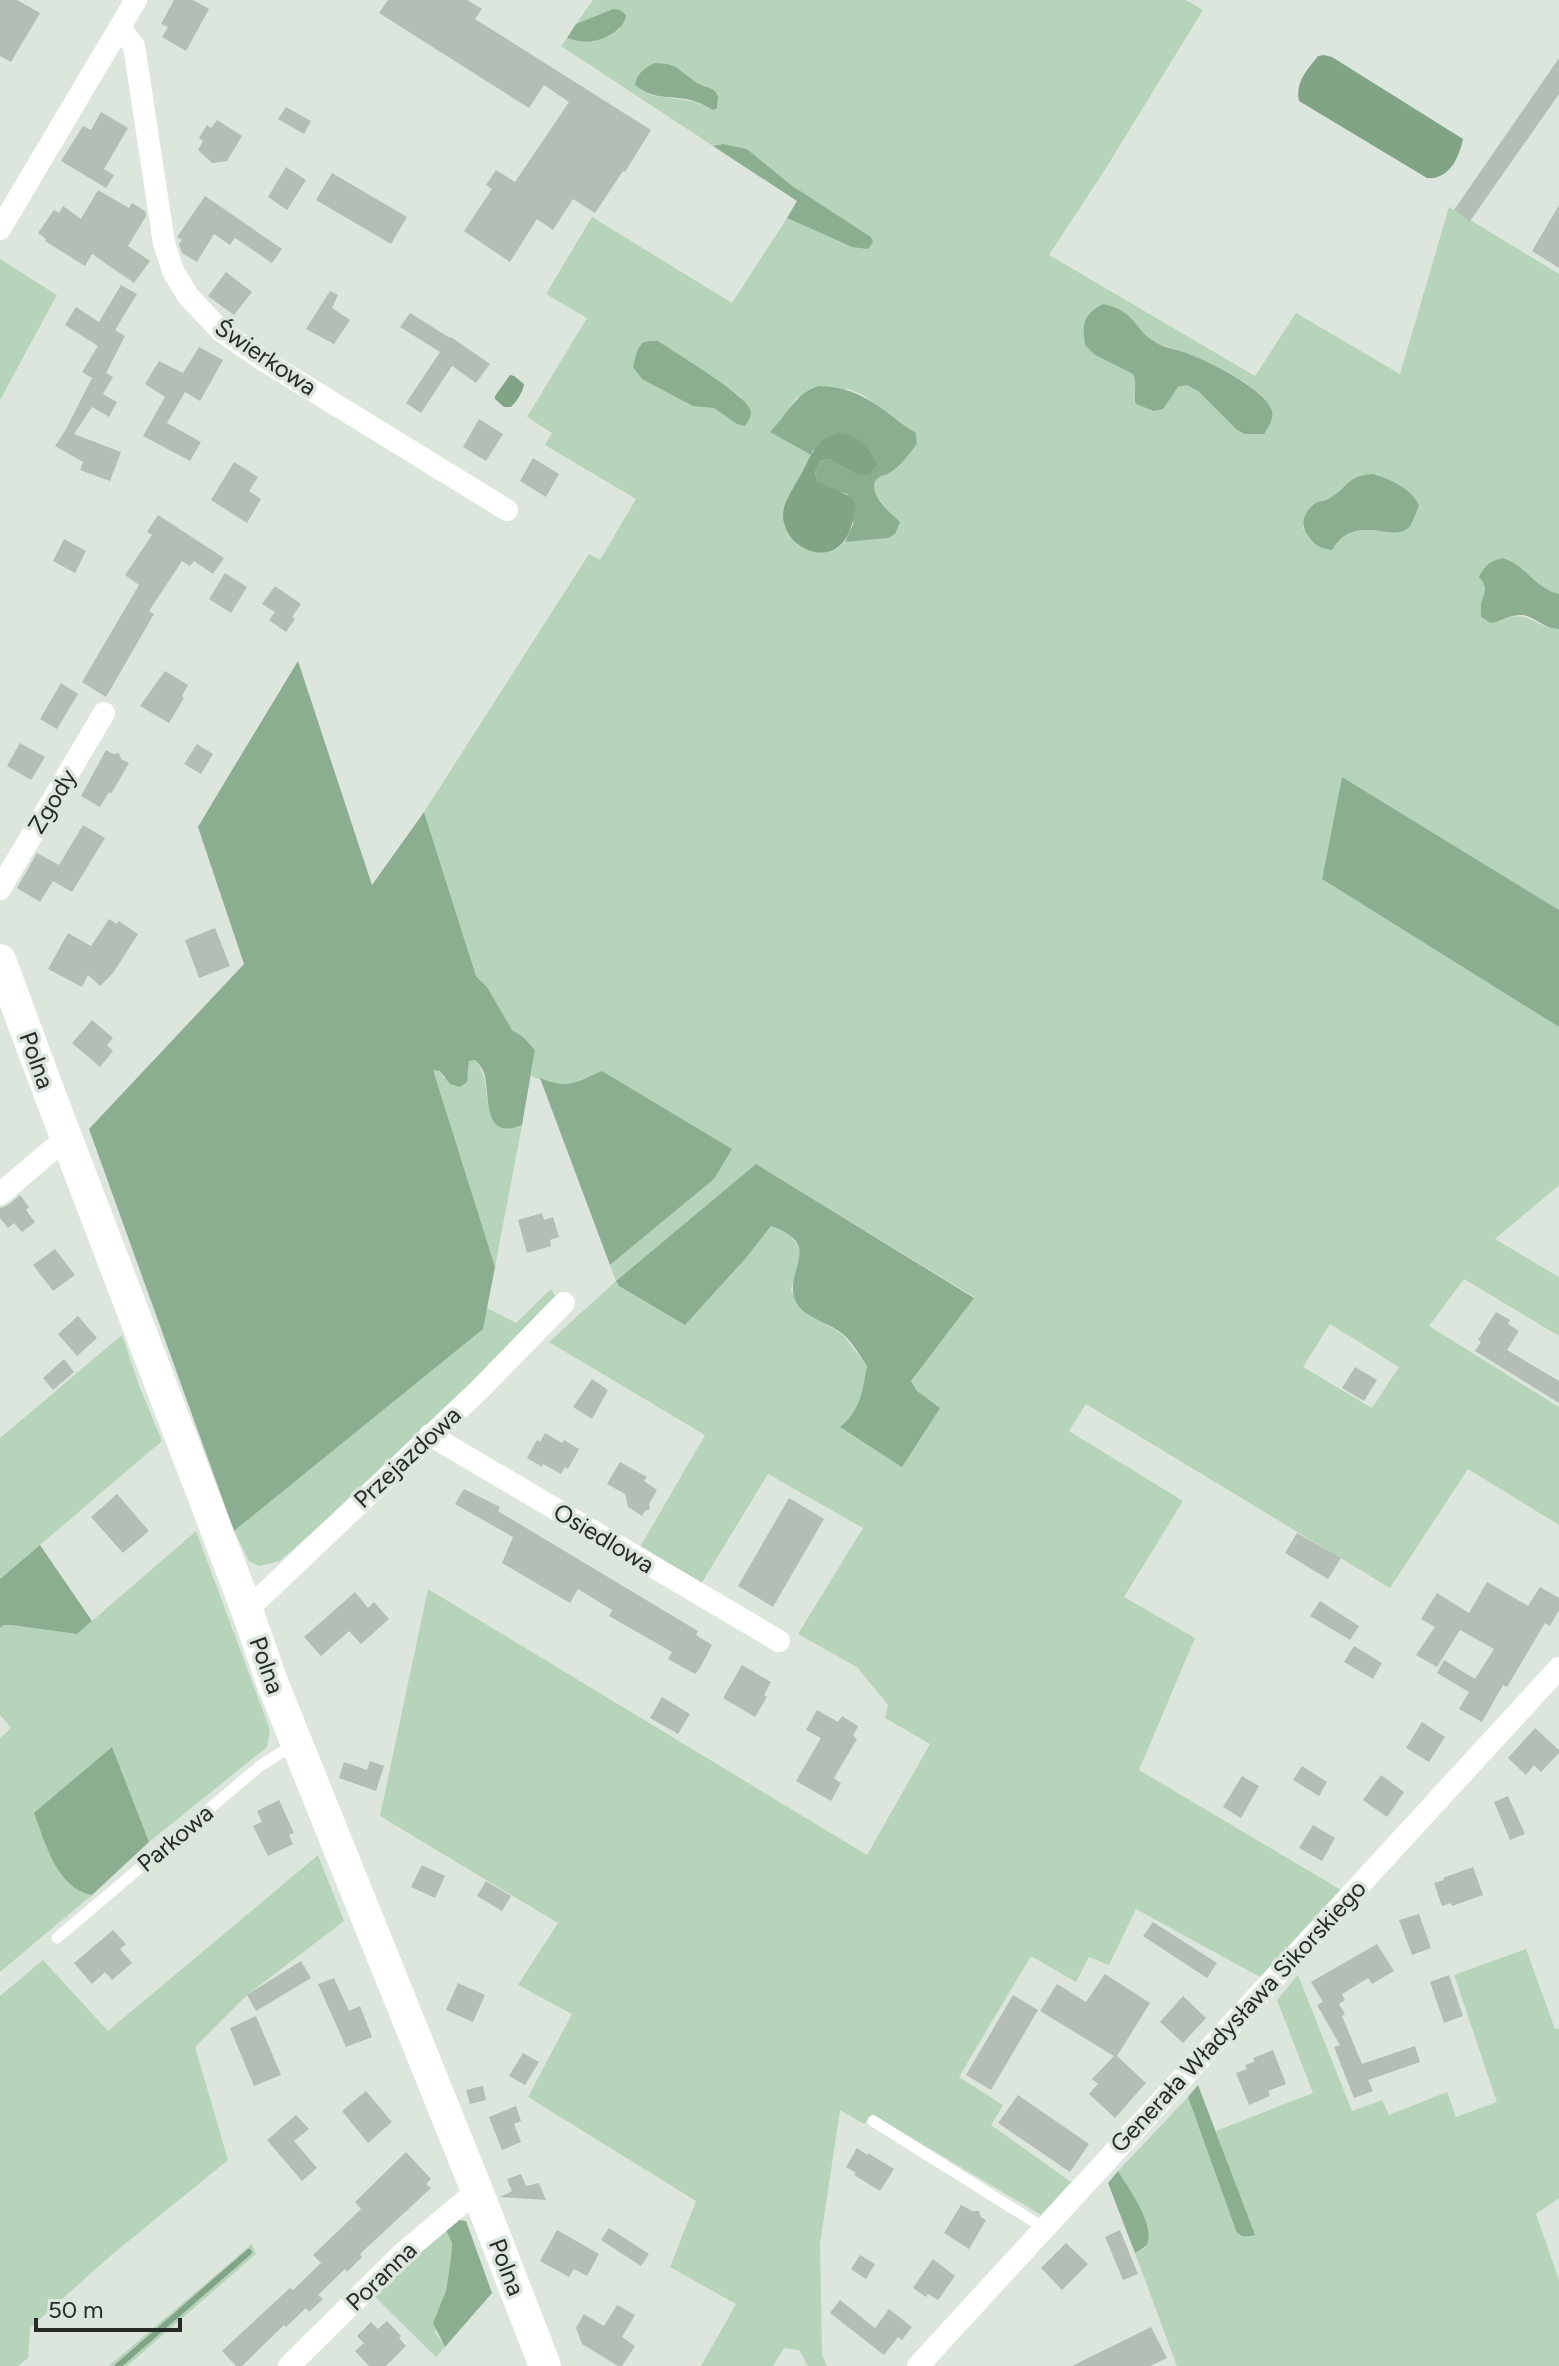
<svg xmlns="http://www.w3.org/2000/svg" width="1559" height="2366" viewBox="0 0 1559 2366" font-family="Figtree,sans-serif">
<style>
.green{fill:#b6d4ba;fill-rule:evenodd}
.forest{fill:#8aae8f}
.water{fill:#81a486}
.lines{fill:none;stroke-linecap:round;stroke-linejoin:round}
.stream{stroke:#81a486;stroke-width:6}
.building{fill:#b4beb5}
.lane{stroke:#fff;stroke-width:11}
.street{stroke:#fff;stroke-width:22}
.secondary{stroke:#fff;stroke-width:32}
.labels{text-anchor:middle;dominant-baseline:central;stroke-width:7;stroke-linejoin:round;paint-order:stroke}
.street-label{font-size:24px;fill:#272b28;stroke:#dce6dd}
</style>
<rect width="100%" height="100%" fill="#dce6dd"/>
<path class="green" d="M593,0H1186L1203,10L1106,168L1049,255L1255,376L1296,313L1400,374L1449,207L1559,274V594C1533,587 1526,565 1503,558L1484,583L1486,595L1481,605L1500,621C1529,607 1533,628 1559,629V910L1342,777L1322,879L1559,1027V1185L1495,1239L1559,1277V1336L1464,1279L1429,1326L1559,1407V1525L1468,1469L1390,1588L1086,1404L1069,1431L1183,1501L1124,1597L1195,1638L1139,1770L1341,1890L1262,1978L1136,1909L1109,1965L1089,1957L1076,1982L1031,1956L959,2077L1003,2105L991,2125L1071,2182L1041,2215L872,2114L864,2124L840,2110L820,2244L822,2355L827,2366H808L799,2350L784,2348L773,2366H701L736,2304L670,2267L696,2201L528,2097L572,2014L518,1985L558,1923L380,1816L428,1589L867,1855L930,1744L885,1718L888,1705L857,1667L798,1634L863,1528L768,1474L701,1584L640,1547L705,1435L549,1342L616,1281L610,1265L714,1179L731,1149L602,1071L573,1083L558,1086L531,1076L535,1050C527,1041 516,1035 510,1027C496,1009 494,993 476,976L424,812L589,554L600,560L636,499L545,445L552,433L527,417L587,318L546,294L592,217L732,303L787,218L852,247L871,237L791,185L747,149L723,144L713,146L561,46L567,38L593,41L620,29L613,9L576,24ZM676,67L697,83L706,86L713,110L696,102L651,95L635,85ZM1140,329C1156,347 1163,344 1183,352C1205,360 1265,387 1272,410C1273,414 1271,418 1271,422L1237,430L1198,391L1187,385L1178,387L1174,393L1133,398L1136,380L1133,374L1095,355ZM694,366L739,395L750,409L749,419L737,424L714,408ZM848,389L863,395L916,433L917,444L889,473L879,477L873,484L874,494L899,522L888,538L845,542L837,549L791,537L784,525L783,512L811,455L770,432L781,421L796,398ZM1330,498L1408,528C1381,540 1364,518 1336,543L1303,529C1306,508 1311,505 1330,498ZM756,1164L974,1297L911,1381L917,1391L931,1403L841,1426C861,1410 862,1390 867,1366L843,1335L798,1306L791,1289L801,1255L798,1246L789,1233L771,1226L746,1258L685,1325L619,1286L616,1281ZM1330,1324L1399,1367L1372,1408L1303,1367Z
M0,259L57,295L0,400Z
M475,1060C492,1081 481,1104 497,1125L517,1127L522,1125L495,1267L432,1069L440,1071L444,1078L468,1075L469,1061Z
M551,1289L557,1299L472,1389L280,1561L259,1566L249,1561L234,1531L482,1329L487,1308L516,1323Z
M122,1335L140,1388L162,1441L0,1579V1438Z
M196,1531L270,1730L267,1747L149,1842L111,1748L44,1840C54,1863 65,1890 92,1895L0,1972V1738L11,1728L0,1715V1628L4,1625H11L77,1634Z
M318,1855L344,1921L247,1995L195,2047L228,2160L109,2257L30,2328L28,2358L18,2366H0V1996L43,1960L108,2031Z
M1526,1949L1555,2029H1559V2198L1536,2214L1559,2280V2366H1177L1135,2253L1145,2248L1139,2206L1118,2171L1188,2097L1236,2231L1254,2235L1216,2131L1313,2093L1277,2000L1298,1975L1352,2111L1382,2100L1389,2115L1447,2092L1456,2117L1497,2102L1454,1975Z
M444,2226L452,2243L451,2258L446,2291L435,2332L445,2347L436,2357L373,2295Z
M252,2244L256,2254L127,2366H109Z"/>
<path class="forest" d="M613,9L620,10L626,15C625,29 606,39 593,41C584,43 575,40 567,38L576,24Z
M654,63L667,64L676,67L697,83L714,90L718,96L717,108L713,110C707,107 701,103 694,101C671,94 657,102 635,85C637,73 644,69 654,63Z
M723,144L747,149L791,185L871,237L873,242L868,249L852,247L787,218L797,201L713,146Z
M1103,304C1138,312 1132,329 1157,343C1165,348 1172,348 1180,351C1201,357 1267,389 1272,411C1274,420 1268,427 1264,434H1245L1237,430L1198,391L1187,385L1178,387L1163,409L1154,411L1136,404C1132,394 1138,384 1133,374L1095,355L1085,345C1082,323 1083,315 1103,304Z
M649,341H658C675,353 745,394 750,409C753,415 748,421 745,426L737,424L714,408L693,406L642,379L633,367L637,351L642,343Z
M819,386C865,388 879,409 916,433L917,444C909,454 900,467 889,473C882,477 883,474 877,479C865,492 891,513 900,522L895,534L888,538L845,542L853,524L847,494L829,489L817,481L815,472L820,461L828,459L859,475L813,450L811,455L770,432C787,415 795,393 819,386Z
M1373,474C1392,480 1410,488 1419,505C1416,512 1413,524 1408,528C1392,543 1355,512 1332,550C1319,548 1314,545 1307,534C1299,522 1306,508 1318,502C1319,502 1329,499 1330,498C1350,486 1346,476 1373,474Z
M1503,558C1526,565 1533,587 1559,594V629C1544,629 1536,617 1523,615C1511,614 1502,621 1491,623L1481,617C1481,616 1481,605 1481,604C1484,593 1489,588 1479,577C1485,565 1490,561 1503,558Z
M298,661L372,885L424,812L476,976L487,987L512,1030L523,1037L535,1050L522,1125C483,1141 490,1099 485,1077C484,1070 480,1065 475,1060L469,1061L467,1082L460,1087L450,1084L440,1071L433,1070L495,1267L483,1329L234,1531L89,1129L244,964L198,827C231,771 265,716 298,661Z
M1342,777L1559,910V1027L1322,879Z
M602,1071L732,1149L714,1179L610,1265L540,1078C569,1090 575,1082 602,1071Z
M756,1164L974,1298L911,1381L917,1391L940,1408L902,1467L840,1427C861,1410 862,1391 867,1366C860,1356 853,1343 844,1335C832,1324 804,1317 797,1304C779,1273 828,1246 771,1226L746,1258L685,1325L619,1286L616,1281Z
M40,1545L92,1621L77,1634L11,1625H4L0,1628V1579Z
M112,1747L149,1842L92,1895C57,1889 45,1842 34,1813Z
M1198,2085L1255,2235C1247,2237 1241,2238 1236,2231L1188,2097Z
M1118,2171C1128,2187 1153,2222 1148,2241C1146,2248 1140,2250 1135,2253L1108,2183Z
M452,2219L466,2221L492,2293L445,2347L433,2323L446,2291L451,2258L452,2243L444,2226Z"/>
<path class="water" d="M1324,55L1332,57L1463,139C1459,158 1449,180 1427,178L1299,101C1295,82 1307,70 1318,56Z
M510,375L514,376L524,384C523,392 517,401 511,407H504L495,399V396Z
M840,433C858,436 869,447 877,464L870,474L859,475L828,459L820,461L815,472L817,481C825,486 850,494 854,501C856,506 854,514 853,519C843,575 783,552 783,515C783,502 794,488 800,476C811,457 815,438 840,433Z"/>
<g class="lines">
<path class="stream" d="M118,2366L249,2252"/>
</g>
<path class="building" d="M0,0H17L40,13L11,62L0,56Z
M174,0H193L209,9L186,51L162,37L168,27L161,24Z
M388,0H467L482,9L475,19L651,130L625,172L623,171L595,213L573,199L553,230L537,219L510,262L464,231L492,189L486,185L496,170L515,182L569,102L544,85L529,108L379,13Z
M1559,58V94L1470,221L1454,210Z
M286,107L311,121L304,134L278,119Z
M101,112L128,128L104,169L114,175L106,188L61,161L83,126L91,130Z
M217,120L242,136L227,161L212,163L198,150L203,141L199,138L207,125L211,128Z
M286,167L306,180L287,210L268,197Z
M332,173L407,217L391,244L316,200Z
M98,190L129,208L132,203L145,211L146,216L128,246L150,261L134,283L92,254L85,266L45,241L46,239L38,233L54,210L59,213L63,206L81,219Z
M205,196L282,249L272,263L235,238L230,245L214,234L197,262L182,253L179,244L182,240L177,237Z
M1559,205V268L1532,251Z
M226,272L252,292L234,315L208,296Z
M121,285L137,294L115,330L125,336L106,373L113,377L103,394L117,402L109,417L92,407L74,434L121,452L110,481L80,470L83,462L55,446L65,431L92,378L82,372L98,346L65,325L76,307L99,322Z
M330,291L338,295L332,308L350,320L334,344L306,329Z
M410,313L450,338L451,337L490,364L476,383L452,366L421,413L406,403L440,352L400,327Z
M199,347L223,360L200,401L185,392L167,423L201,442L190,461L143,436L165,397L145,384L159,361L183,373Z
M479,419L503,434L486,461L463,447Z
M533,458L559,474L546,497L520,481Z
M234,462L258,477L249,491L261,499L247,523L211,500Z
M158,515L224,558L213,574L194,561L190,566L182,561L149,611L154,614L106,697L82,682L139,585L125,575L152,535L147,532Z
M64,539L86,551L75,573L53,561Z
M225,573L247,587L231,613L209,599Z
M275,586L301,604L292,617L295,619L286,632L269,620L275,612L262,604Z
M165,671L188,685L182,696L184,698L169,723L140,706Z
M61,683L78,694L57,729L40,719Z
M20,743L45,757L31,780L7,766Z
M197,744L213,754L201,774L184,764Z
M106,750L113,754L119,753L121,759L129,763L111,794L109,792L100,807L81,796Z
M83,825L105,838L72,892L53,881L40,902L17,888L37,853L59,865Z
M109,919L117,924L119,921L138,934L113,973L100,986L88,975L82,987L48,969L68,933L91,946Z
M215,928L230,966L199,978L185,940Z
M92,1020L113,1038L107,1045L113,1051L100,1067L72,1043Z
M20,1195L29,1207L26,1210L35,1222L22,1232L14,1223L8,1228L0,1218V1208L8,1205Z
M542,1213L544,1220L553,1217L559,1237L550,1240L551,1246L527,1253L518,1220Z
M55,1249L75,1275L53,1291L33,1265Z
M1496,1312L1510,1320L1508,1324L1519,1331L1507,1350L1559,1381V1403L1475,1351L1481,1342L1478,1340Z
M78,1316L97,1338L77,1356L58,1334Z
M64,1359L74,1372L53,1390L43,1378Z
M1355,1367L1377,1380L1364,1401L1342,1388Z
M592,1379L608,1390L592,1419L573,1407Z
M545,1433L562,1443L564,1440L579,1449L568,1469L565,1467L561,1474L543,1464L542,1467L527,1458L537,1440L540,1442Z
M620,1462L647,1477L644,1481L657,1490L649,1504L650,1509L645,1511L642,1516L628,1507L625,1494L607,1484Z
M464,1489L500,1507L498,1511L698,1631L696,1635L712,1645L700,1668L695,1674L668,1659L672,1652L609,1616L612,1610L578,1589L570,1603L502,1563L513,1537L455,1504Z
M117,1494L149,1531L123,1553L91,1517Z
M789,1498L824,1519L773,1607L738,1586Z
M1297,1533L1341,1558L1328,1579L1285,1553Z
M1487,1582L1528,1606L1540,1587L1559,1598V1610L1550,1626L1545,1623L1507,1687L1503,1685L1482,1722L1459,1709L1469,1692L1437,1673L1444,1660L1475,1679L1494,1649L1460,1630L1437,1667L1416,1655L1435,1627L1421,1619L1437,1593L1469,1613Z
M355,1592L368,1608L374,1602L389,1619L361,1644L349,1631L321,1656L304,1637Z
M1320,1601L1359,1626L1350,1640L1310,1616Z
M1354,1646L1382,1663L1373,1679L1344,1662Z
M742,1665L771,1682L764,1695L767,1697L755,1717L723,1698Z
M662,1697L690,1714L678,1734L650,1718Z
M817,1710L838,1722L842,1716L858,1726L853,1736L857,1739L834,1778L841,1783L831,1801L796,1781L821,1738L806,1730Z
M1422,1722L1445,1737L1429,1762L1406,1748Z
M1535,1728L1559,1750V1753L1541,1772L1534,1765L1526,1775L1508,1758Z
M370,1761L384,1766L376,1791L339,1778L344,1762L367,1770Z
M1302,1766L1327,1782L1319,1796L1293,1780Z
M1381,1775L1404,1792L1387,1817L1363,1800Z
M1242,1776L1259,1786L1241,1818L1223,1807Z
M1508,1796L1525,1834L1510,1840L1494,1802Z
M279,1800L294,1833L289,1835L293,1844L268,1856L253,1826L262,1822L257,1811Z
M1313,1825L1335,1838L1322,1861L1299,1848Z
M422,1865L445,1876L435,1898L411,1887Z
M1473,1867L1483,1895L1452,1906L1451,1903L1442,1906L1434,1883L1444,1880L1443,1878Z
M486,1881L511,1896L502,1911L477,1896Z
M1419,1914L1431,1948L1412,1955L1399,1920Z
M1153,1922L1217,1963L1207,1978L1143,1936Z
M113,1930L126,1944L120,1949L132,1963L112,1980L105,1972L92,1984L74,1963Z
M1377,1944L1394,1971L1372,1984L1368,1978L1342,1994L1345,2000L1339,2004L1345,2014L1342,2016L1362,2064L1415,2046L1420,2062L1368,2080L1373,2091L1354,2098L1334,2047L1340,2045L1317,2005L1323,2002L1311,1982Z
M301,1961L311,1978L256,2011L247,1995Z
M1105,1974L1150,2003L1117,2056L1146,2083L1115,2118L1089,2094L1098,2084L1092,2079L1114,2056L1040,2011L1057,1984L1086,2002Z
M1449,1975L1463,2016L1444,2023L1430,1982Z
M334,1978L349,2011L360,2006L372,2037L346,2047L318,1984Z
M458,1983L485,1995L473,2022L446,2010Z
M1013,1995L1038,2010L991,2090L966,2075Z
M1183,1996L1206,2018L1183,2043L1160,2022Z
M256,2016L281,2075L254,2086L230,2028Z
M1273,2050L1286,2084L1268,2091L1270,2096L1249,2105L1236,2073L1247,2069L1245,2065L1254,2062L1253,2058Z
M523,2053L539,2062L525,2085L509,2076Z
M483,2086L486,2100L470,2104L466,2090Z
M366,2091L392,2122L368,2143L342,2111Z
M1018,2095L1089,2144L1070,2172L998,2123Z
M516,2106L521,2121L514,2124L521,2142L502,2150L489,2117Z
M296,2115L309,2129L294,2141L317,2168L302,2181L267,2140Z
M857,2148L867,2155L868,2153L894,2169L880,2191L854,2175L856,2173L846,2167Z
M406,2152L431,2179L426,2184L431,2188L360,2254L362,2257L347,2272L345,2269L318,2295L323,2299L309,2312L306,2308L286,2327L284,2325L242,2366H236L222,2351L290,2288L293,2290L321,2263L313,2255L361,2209L355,2202Z
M521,2174L526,2186L539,2183L546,2200L500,2197L512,2191L507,2179Z
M961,2205L972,2211H979L981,2217L986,2220L969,2249L944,2233Z
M609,2228L649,2254L641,2266L601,2240Z
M557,2230L599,2254L587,2276L574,2269L569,2277L540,2261Z
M1120,2230L1138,2274L1123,2280L1105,2237Z
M1066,2243L1088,2264L1062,2290L1041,2268Z
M860,2255L875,2264L866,2279L851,2269Z
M933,2259L955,2276L938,2300L928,2294L926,2297L913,2288Z
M840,2300L875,2328L889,2309L912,2327L902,2340L898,2337L884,2355L830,2313Z
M617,2305L635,2315L622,2337L635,2346L622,2366H618L582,2344L576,2328L584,2314L604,2326Z
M387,2321L401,2336L399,2338L406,2346L386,2366H369L355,2351L364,2343L357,2336L371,2322L378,2329Z
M1151,2327L1167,2358L1150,2366H1072Z"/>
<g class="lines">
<path class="lane" d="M57,1938L260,1766L296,1743
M873,2121L1044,2228"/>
<path class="street" d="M120,28L134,46L164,243L173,271L188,296L221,331L263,360L507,510
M0,229L136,0
M0,889L104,713
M0,1194L66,1138
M430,1435L779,1641
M247,1610L479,1390L564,1303
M289,2366L403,2253L466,2200L478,2193
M918,2366L1559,1668"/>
<path class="secondary" d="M0,960L50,1095L247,1610L272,1682L478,2193L545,2366"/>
</g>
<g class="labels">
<g class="street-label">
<text transform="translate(266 357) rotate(34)">Świerkowa</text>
<text transform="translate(52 801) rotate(-59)">Zgody</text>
<text transform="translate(37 1060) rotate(70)">Polna</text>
<text transform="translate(407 1457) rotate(-43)">Przejazdowa</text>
<text transform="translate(604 1538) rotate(31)">Osiedlowa</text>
<text transform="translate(267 1665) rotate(70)">Polna</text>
<text transform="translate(175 1838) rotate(-40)">Parkowa</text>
<text transform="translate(1238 2016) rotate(-47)">Generała Władysława Sikorskiego</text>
<text transform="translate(507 2267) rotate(69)">Polna</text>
<text transform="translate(381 2276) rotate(-44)">Poranna</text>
</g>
</g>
<path d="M36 2318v12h144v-12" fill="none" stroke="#272b28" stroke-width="4"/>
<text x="48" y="2318" font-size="24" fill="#272b28" stroke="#dce6dd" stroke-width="6" paint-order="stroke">50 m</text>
</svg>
